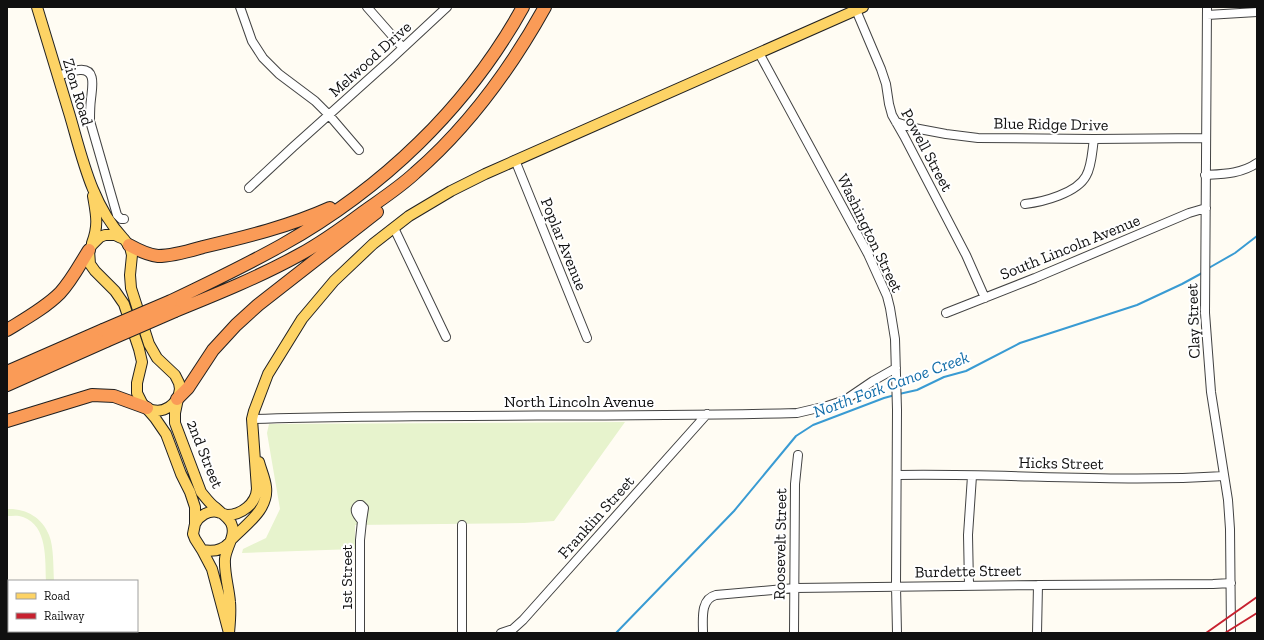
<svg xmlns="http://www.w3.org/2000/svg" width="1264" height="640" viewBox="0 0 1264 640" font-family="'Zilla Slab',serif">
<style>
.pitch{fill:#e7f3cd}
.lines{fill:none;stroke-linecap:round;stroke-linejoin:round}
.stream{stroke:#399bd3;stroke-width:2}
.minor-casing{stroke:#434343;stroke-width:10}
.major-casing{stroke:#212121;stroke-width:12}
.highway-casing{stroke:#212121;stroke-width:14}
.minor{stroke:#fff;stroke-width:8}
.major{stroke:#fdd365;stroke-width:10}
.highway{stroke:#fa9b57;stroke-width:12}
.rail{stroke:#c7212f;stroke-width:2}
.highway-bridge-casing{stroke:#212121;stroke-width:14;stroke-linecap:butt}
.highway-bridge{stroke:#fa9b57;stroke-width:12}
.labels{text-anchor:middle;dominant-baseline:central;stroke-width:4;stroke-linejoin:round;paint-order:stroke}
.street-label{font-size:16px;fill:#101010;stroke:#fff}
.water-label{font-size:17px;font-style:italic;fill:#126da9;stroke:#fff}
</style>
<rect width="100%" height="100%" fill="#fffcf3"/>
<path class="pitch" d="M625,422L554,521L524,523L355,525V549L242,553L243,549L266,538L280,509L267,433L269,424Z
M7,509C25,508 42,517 49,535C54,547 53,567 54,581H46C45,560 48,526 23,517C18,515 12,516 7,516Z"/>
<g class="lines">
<path class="stream" d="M1207,269L1235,253L1257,236
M899,394L917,390L944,377L966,371L1020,343L1137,305L1182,284L1204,272
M616,633L734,511L796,436L813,425L884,398L895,395"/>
<g class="minor-casing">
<path id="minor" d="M240,7L252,41L263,58L279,74L315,101L329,115L359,150
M367,7L403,48
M1207,7L1205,313L1211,392L1228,500L1230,529L1231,633
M856,10L881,69L886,84L889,104L892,115L904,136L966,255L985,298
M1207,15L1257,12
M759,53L868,254L887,296L890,308L895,339L897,410L896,586L897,633
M58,76C64,74 72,71 79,70C97,68 92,88 91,99C90,106 90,113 90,121L117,215L121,219H124
M896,122L914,128L946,134L978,138L1094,139L1206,138
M515,160L587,338
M1205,175C1223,174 1241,174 1257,163
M249,188L293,147L390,60L447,7
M1025,204C1043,202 1077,193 1086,176C1092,166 1092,151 1094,139
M394,228L446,337
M946,313L1035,278L1189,213L1206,208
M252,419C433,413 615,418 797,413L827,406L845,400L873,381L896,368
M898,475C1006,473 1116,483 1224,476
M359,505H361L364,508L362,521C358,516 352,510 359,505Z
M969,585L968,535L972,476
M360,633V540L362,521
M462,633V525
M501,633L513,629L523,620L707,414
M703,633C703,619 700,599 716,595L795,588L1038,585L1213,584L1231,583
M794,633L795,484L798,455
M1037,633L1038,585"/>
</g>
<g class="major-casing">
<path id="major" d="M37,7C48,43 59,79 70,116C82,157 92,205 123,238
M92,243C99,225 96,214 93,196
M147,408C159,414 170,409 177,399
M195,524C199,516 208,510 218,512C221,513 223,514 227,515C241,515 256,504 257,489L252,419L254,411L268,374L302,319L334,281L373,244L409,216L451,191L485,174L863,7
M231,540C245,525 269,510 266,487C265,478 261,470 259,462
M202,550C213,552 222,551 229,543
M229,633C230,622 231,612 230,602C229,588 224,573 225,559C226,547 237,535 231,523C228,517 221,513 216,508C210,504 206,498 201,492L175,423V413L180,389L179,383L175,375L157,358L149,344L131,288L130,275L132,255L130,247L124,239L119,237L115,235H105L100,237L92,245L89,250L90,264L95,271L115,291L124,304L139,349L142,362L137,383V393L142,403L155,418L166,434L181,474L190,492L195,507V524L193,534L195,539L202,550L212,569L229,633"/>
</g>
<g class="highway-casing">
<path id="highway" d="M129,245C138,250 148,255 158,256C173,256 189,251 203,247C246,237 290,226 330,208
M171,301C209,283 246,265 282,245C382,189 467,108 523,7
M175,311C217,294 259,277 299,255C321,243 342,228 362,213C380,200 399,188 415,173C468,127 511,68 545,7
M7,330C25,319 45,308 60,293C72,280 80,264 89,250
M7,372L103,330
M7,385L106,341
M177,399L188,388L213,350L236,325L258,305L377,212
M7,421L92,395L114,396L147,408"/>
</g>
<use href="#minor" class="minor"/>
<use href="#major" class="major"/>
<use href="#highway" class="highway"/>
<path class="rail" d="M1206,633L1257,597
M1225,633L1257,613"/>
<g class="highway-bridge-casing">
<path id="highway-bridge" d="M103,330L171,301
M106,341L175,311"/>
</g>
<use href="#highway-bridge" class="highway-bridge"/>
</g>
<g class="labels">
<g class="street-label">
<text transform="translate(370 59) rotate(-42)">Melwood Drive</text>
<text transform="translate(78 92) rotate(73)">Zion Road</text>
<text transform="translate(1051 124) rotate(1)">Blue Ridge Drive</text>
<text transform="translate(927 150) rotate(62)">Powell Street</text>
<text transform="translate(870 233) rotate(64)">Washington Street</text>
<text transform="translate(564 244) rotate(68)">Poplar Avenue</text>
<text transform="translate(1070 247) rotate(-22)">South Lincoln Avenue</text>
<text transform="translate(1193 321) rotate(-92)">Clay Street</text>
<text x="579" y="401">North Lincoln Avenue</text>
<text transform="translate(205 454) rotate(68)">2nd Street</text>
<text transform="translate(1061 463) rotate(1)">Hicks Street</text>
<text transform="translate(596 517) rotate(-48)">Franklin Street</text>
<text transform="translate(780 544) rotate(-89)">Roosevelt Street</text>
<text transform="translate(968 571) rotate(-1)">Burdette Street</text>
<text transform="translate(346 577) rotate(-90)">1st Street</text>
</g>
<g class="water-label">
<text transform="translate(891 384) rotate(-20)">North Fork Canoe Creek</text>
</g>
</g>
<rect width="1264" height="640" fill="none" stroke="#101010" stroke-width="16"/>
<rect x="8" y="580" width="130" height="52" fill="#ffffff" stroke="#9f9f9f"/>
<rect x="16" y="593" width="20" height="6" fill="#fdd365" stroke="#9f9f9f"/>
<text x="44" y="600" font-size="12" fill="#101010">Road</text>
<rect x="16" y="613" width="20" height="6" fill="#c7212f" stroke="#9f9f9f"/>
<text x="44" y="620" font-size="12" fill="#101010">Railway</text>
</svg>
